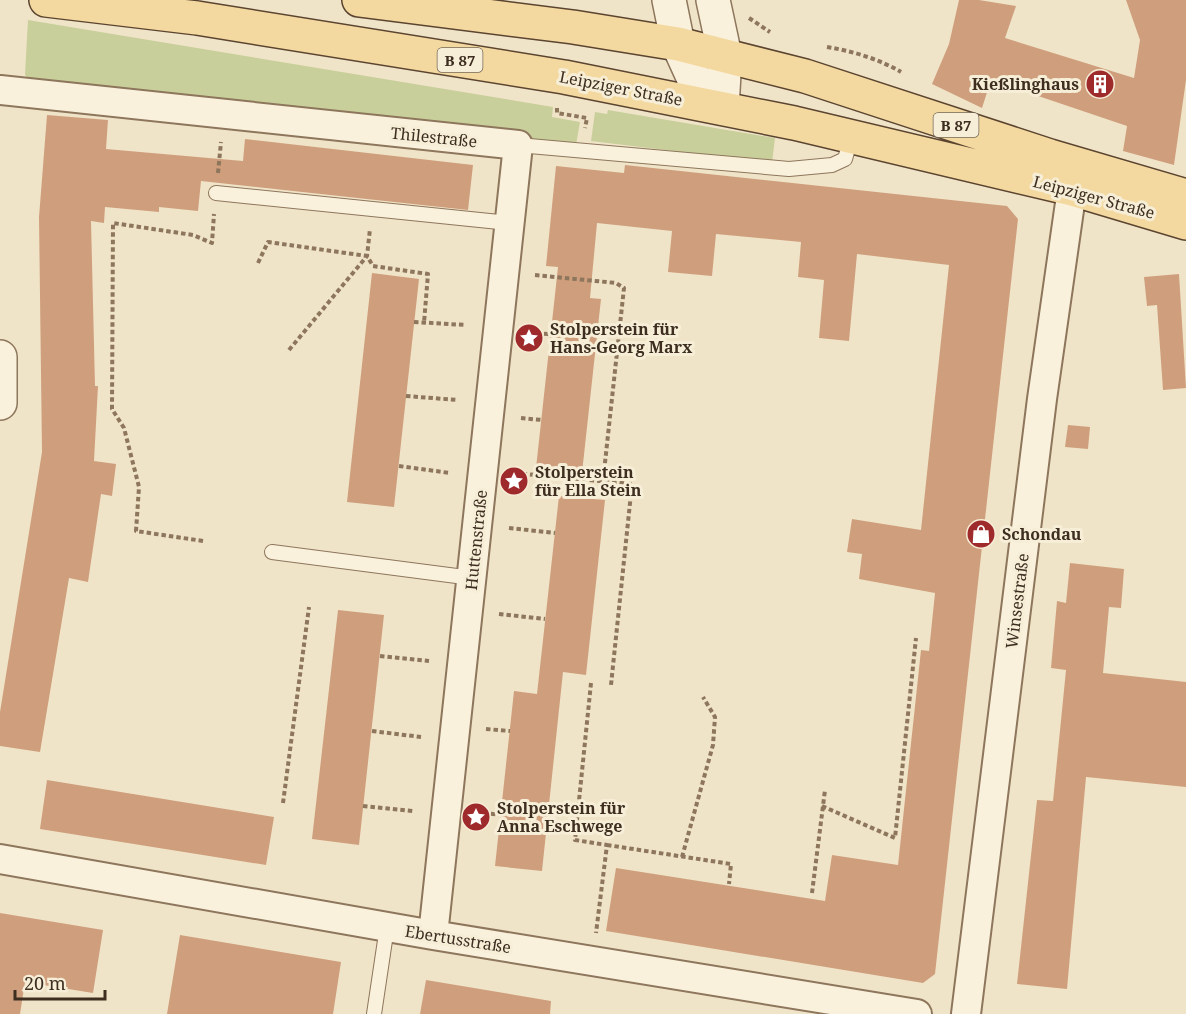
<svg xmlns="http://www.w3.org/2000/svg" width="1186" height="1014" viewBox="0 0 1186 1014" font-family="'Noto Serif',serif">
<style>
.green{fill:#c9cf9b}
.building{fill:#cf9f7d}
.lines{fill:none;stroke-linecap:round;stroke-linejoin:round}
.service-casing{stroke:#8d765c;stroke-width:16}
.minor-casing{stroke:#8d765c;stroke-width:32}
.tertiary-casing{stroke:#8d765c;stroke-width:36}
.primary-casing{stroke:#5b4430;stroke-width:36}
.path{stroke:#8d765c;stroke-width:4;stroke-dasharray:4.5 3;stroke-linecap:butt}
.service{stroke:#faf1dc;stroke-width:14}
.minor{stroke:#faf1dc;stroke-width:28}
.tertiary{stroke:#faf1dc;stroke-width:33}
.primary{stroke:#f3d9a0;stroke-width:33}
.labels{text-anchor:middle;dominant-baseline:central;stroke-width:6;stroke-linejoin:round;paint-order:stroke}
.shield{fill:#f7eed8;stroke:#756857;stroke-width:1.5}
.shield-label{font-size:15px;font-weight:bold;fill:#3d2e20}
.poi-label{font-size:16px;font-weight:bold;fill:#3d2e20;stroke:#f7eed8;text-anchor:start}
.street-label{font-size:16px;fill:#3d2e20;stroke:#f7eed8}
</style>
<rect width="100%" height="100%" fill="#f0e4c8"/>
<path class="green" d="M28,20L553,107L552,117L580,122L576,145L28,81L25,74Z
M608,110L775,138L772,163L591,141L595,112L607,114Z"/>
<path class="building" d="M959,0H979L1016,6L1005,38L1134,78L1140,40L1126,0H1186V80L1174,165L1123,151L1127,126L991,80L982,108L932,84L949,44Z
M47,115L108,120L106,149L243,161L245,139L473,165L468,210L201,181L198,211L159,207V212L105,207L104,223L91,221L95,386H98L94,461L116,464L112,496L101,494L88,582L69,578L40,752L0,746V712L42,452L39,217Z
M625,165L1007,206L1018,219L935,974L923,983L606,931L616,868L825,901L832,855L898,865L921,650L929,651L935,593L859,579L862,554L847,552L852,519L921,530L949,265L857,254L849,341L819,338L824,280L798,277L801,242L716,234L712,276L668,272L672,231L597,223L590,298L601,299L582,473L536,468L558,267L546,266L556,166L624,173Z
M372,273L419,279L394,507L347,502Z
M1179,274L1186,388L1163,390L1157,305L1147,306L1144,277Z
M1068,425L1090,427L1088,449L1065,447Z
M559,496L605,500L586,675L563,672L542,871L495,866L514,691L537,694Z
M1070,563L1124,569L1121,608L1109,607L1103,673L1186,682V787L1086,777L1067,989L1017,984L1037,800L1053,801L1066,670L1051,668L1057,601L1066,603Z
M338,610L384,615L359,845L312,839Z
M47,780L274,817L266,865L40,829Z
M0,913L103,930L93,993L25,982L20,1014H0Z
M180,935L341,962L333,1014H167Z
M426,980L551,1001L550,1014H420Z"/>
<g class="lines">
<g class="service-casing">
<path id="service" d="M518,145L789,169L832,165L845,159L851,138
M216,193L509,223
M272,552L472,578
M374,1014L387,927"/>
</g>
<g class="minor-casing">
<path id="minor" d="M0,90L518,145L433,935
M0,859L433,935L917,1014
M966,1014L1042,399L1072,189"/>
</g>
<g class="tertiary-casing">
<path id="tertiary" d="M669,0L678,44L693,77L722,108
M713,0L725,56L722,108
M0,357V403"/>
</g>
<g class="primary-casing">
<path id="primary" d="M46,0L197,18L564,77L794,123L1072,189L1186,223
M359,0L573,27L678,44L805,76L1050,156L1186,196"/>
</g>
<path class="path" d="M749,18L770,32
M827,47C852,51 879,59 901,72
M557,108V113L587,118L585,128
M218,173L221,142
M258,263L268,242L367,256L373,266L428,274L424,323
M535,275L616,283L624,288L603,481
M414,322L466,325
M529,333L551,334
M289,350L367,256L370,229
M406,396L458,400
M521,418L542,420
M399,466L450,473
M515,473L632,484L611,685
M509,528L555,533
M203,541L136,531L139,487L124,428L112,409L113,223L193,235L212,243L214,214
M499,614L545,619
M380,656L429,661
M591,683L575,840L607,845L596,933
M486,729L510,731
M372,731L421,737
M283,803L309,607
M363,806L413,811
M822,806L895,838L916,638
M476,812L501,815
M607,845L731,864L729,884
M682,857L713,745L715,717L703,697
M812,893L825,790"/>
<use href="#service" class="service"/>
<use href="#minor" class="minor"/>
<use href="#tertiary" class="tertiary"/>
<use href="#primary" class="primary"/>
</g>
<defs>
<g id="building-disc" transform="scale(1.5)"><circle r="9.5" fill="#9e2a2b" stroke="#f7eed8"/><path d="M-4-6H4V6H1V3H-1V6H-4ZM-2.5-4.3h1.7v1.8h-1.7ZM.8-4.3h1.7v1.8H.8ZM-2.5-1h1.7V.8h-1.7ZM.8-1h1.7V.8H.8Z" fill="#fff"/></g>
<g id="sight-disc" transform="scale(1.5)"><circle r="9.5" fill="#9e2a2b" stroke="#f7eed8"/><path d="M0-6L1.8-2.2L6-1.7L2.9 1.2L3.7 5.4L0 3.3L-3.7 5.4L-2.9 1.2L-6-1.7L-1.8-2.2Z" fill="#fff"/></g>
<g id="shop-disc" transform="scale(1.5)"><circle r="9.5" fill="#9e2a2b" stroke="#f7eed8"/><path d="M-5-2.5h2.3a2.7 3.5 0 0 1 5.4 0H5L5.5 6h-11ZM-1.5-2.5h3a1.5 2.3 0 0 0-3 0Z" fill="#fff"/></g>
</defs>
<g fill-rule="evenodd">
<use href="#building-disc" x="1100" y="84"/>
<use href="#sight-disc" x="529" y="338"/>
<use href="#sight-disc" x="514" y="481"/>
<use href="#shop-disc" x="981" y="534"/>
<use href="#sight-disc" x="476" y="817"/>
</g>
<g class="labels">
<g class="shield">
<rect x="437.5" y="48" width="45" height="24" rx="4.5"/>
<rect x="933.5" y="113" width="45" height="24" rx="4.5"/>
</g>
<g class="shield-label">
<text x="460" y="60">B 87</text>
<text x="956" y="125">B 87</text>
</g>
<g class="poi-label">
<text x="1079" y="84" text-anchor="end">Kießlinghaus</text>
<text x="550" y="329">Stolperstein für<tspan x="550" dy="18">Hans-Georg Marx</tspan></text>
<text x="535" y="472">Stolperstein<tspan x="535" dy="18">für Ella Stein</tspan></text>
<text x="1002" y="534">Schondau</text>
<text x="497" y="808">Stolperstein für<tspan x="497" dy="18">Anna Eschwege</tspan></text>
</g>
<g class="street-label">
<text transform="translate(621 88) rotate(11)">Leipziger Straße</text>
<text transform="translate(434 137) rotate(6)">Thilestraße</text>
<text transform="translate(1094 197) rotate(15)">Leipziger Straße</text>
<text transform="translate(476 540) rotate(-84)">Huttenstraße</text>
<text transform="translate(1017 601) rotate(-83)">Winsestraße</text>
<text transform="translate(458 939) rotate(9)">Ebertusstraße</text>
</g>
</g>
<path d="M15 990v9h90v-9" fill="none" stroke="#3d2e20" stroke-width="3"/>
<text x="24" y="990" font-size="18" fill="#3d2e20" stroke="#f7eed8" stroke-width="4.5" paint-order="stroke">20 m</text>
</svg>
